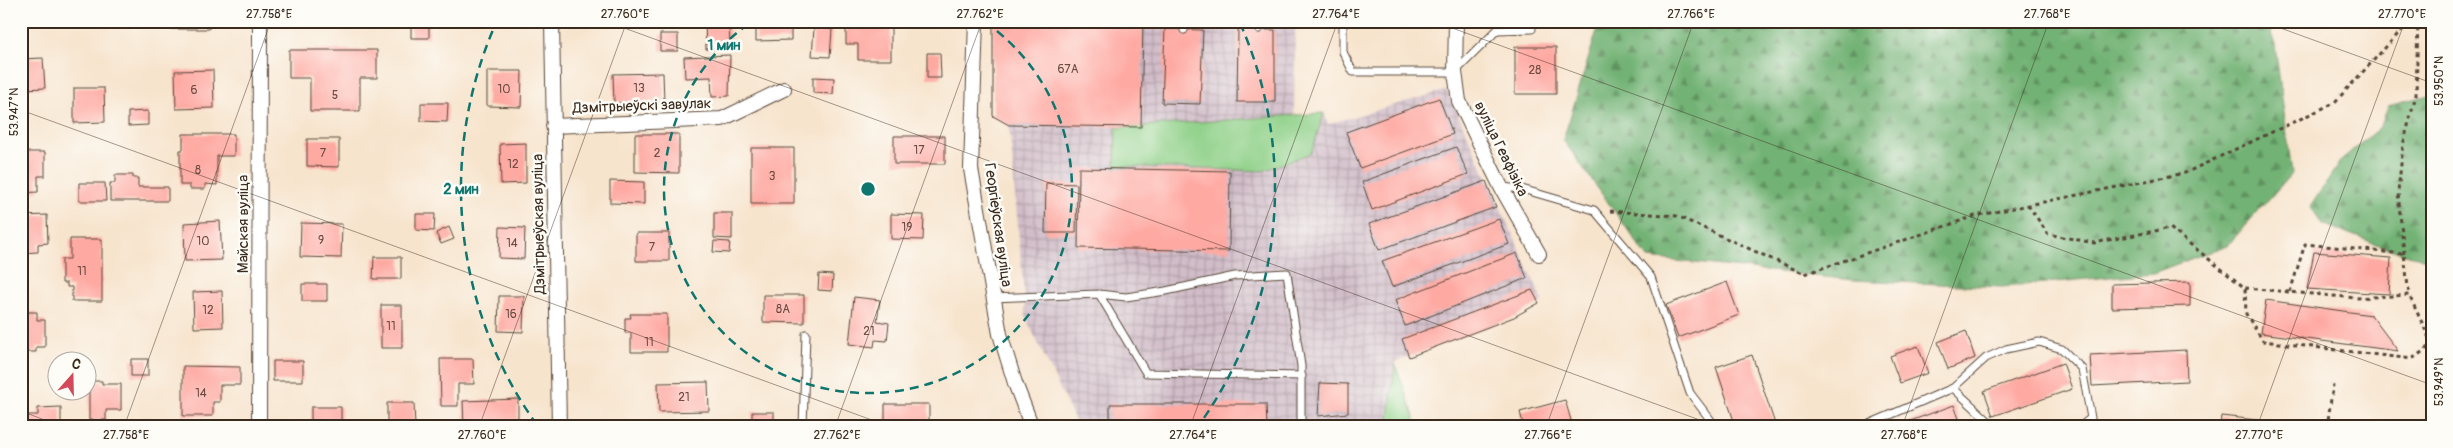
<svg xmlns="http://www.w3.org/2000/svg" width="2453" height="448" viewBox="0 0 2453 448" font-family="Pangolin,sans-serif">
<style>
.industrial{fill:url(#industrial-grid)}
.grass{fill:#8ed088;stroke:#647d53}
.forest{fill:url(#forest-firs);stroke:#566e49}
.building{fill:#fea9a2}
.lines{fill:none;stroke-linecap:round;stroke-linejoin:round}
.service-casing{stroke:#574638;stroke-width:9}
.minor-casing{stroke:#574638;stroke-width:16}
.path{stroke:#574638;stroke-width:3;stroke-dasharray:4 4;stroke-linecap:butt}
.service{stroke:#fff;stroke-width:7}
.minor{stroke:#fff;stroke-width:14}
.ticks{fill:none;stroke:#3b2a1e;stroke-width:1;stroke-opacity:0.45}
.ring{fill:none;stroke:#0f766e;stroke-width:2.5;stroke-dasharray:9 6}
.labels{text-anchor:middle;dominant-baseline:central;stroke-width:5;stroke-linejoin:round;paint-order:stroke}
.number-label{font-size:12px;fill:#6c4a3f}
.street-label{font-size:15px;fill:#3b2a1e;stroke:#fdfcf7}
.centre{fill:#0f766e;stroke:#fdfcf7;stroke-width:2.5}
.ring-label{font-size:15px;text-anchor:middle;font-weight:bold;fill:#0f766e;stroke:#fdfcf7;stroke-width:5;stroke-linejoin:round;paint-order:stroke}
.neatline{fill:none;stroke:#3b2a1e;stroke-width:2}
.ticks-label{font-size:12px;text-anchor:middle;fill:#3b2a1e}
</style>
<defs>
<pattern id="industrial-grid" width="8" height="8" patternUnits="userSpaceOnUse" patternTransform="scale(1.25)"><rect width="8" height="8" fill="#d1bdc9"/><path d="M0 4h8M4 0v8" fill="none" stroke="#ab9aa3"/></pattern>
<pattern id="forest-firs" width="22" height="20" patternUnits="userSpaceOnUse" patternTransform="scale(1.25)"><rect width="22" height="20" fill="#72b274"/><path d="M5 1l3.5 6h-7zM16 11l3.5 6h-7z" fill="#5f915f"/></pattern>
</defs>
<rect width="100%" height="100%" fill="#fdfcf7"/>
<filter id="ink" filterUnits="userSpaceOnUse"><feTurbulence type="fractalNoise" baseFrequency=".02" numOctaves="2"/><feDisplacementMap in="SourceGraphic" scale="10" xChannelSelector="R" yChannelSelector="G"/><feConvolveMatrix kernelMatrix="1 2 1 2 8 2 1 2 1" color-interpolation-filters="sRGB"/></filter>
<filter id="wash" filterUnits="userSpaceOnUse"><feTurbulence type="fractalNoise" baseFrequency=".0096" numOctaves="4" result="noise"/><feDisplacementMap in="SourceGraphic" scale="20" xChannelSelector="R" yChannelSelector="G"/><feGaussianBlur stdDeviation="1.12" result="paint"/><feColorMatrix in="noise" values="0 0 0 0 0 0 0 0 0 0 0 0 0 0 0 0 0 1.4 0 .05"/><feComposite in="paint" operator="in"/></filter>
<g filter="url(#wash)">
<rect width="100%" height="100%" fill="#f7e4cd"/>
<path class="industrial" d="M993,21H1295L1294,115L1324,113L1328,124L1447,90L1543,301L1514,317L1395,362L1418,427H1078L1026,318L1009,125L993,116Z"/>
<path class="grass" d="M1324,113L1311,153L1263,171L1115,166L1116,128Z
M1395,364L1418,427H1388Z"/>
<path class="forest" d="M1600,21H2267L2275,45L2292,173L2228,245L2153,273L2002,287L1853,280L1648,258L1563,140Z
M2432,94V260L2404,254L2322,224L2310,207L2341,160L2381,126L2388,106Z"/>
<g id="blocks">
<path class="building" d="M161,21H210L209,29H161Z
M288,21H331V26L288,25Z
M411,21H429V38H411Z
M705,21H729L730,48L706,49Z
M756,21H791V40L756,41Z
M846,21H891V60H858V44H846Z
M993,21H1143L1141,127L1009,125L993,116Z
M814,28L832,29L830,57L812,56Z
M1165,29L1203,30L1200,104L1162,103Z
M1238,29L1275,30V102H1237Z
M660,34H678V51H660Z
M1515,47H1556V94H1515Z
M289,50H377V78H360V111H310V78H289Z
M927,53H940L941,78H927Z
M730,55L729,96L712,97L711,77L685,78L684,57Z
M43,58L45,88L21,89V59Z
M213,70L214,108L176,109L175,71Z
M487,71H522L521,107L487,106Z
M663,73L664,102L614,103L613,74Z
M813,77L834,78L833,94L813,93Z
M74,88H104L105,122L74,123Z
M1439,98L1453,134L1360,168L1346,132Z
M421,103H448L447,122L421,121Z
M148,111V125L128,126V112Z
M183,134H234V156H217V185L205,184V189H190V185H180V150H183Z
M635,134H679V173L635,172Z
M894,136H945V164H894Z
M307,139H339V167L307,166Z
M526,143V183L501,184L500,144Z
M1456,147L1468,174L1372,210L1362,182Z
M751,148H794V204H751Z
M21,152H45V176H38V192L21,193Z
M1079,168L1230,171L1229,251L1078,248Z
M115,175H133V178H138V187H168V201H110V183H115Z
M610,181L644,182V204L610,203Z
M1486,181L1496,207L1379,250L1369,224Z
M79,183H105L106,201H79Z
M1046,183L1077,184L1076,233H1045Z
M714,213H732V239L714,238Z
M416,214H435L434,231L416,230Z
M891,214L924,215L923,240L891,239Z
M47,215L48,243L38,244V252L21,253V216Z
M1499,219L1509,244L1392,287L1382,261Z
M220,221L222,260L185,261L184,223Z
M301,223L342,224L341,258L300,257Z
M449,227L454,239L441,244L436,233Z
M500,227L525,228L524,259L499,258Z
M636,233H669V261H636Z
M70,239H102V301H72V287H67V283H62V259H70Z
M714,241L730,242L729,253L713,252Z
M2314,252L2391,258L2389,294L2307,289Z
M1517,253L1527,278L1405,326L1395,300Z
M374,257H401V279H373Z
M819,274L833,275L832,291L818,290Z
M1727,282L1739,315L1678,338L1666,305Z
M2190,282V306L2112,308V284Z
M302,284H327V301H302Z
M1532,290L1539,303L1514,317L1409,357L1402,339Z
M222,291L223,327L194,328L193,292Z
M763,295H804V323L763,322Z
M499,296H524L523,332L498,331Z
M854,297L880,300L877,321L889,323L887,341L875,340L874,347L849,344Z
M2266,300L2371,315L2398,351L2261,333Z
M381,305H402V348H381Z
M21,308H27V312H37V320H45V347H36V352H21Z
M630,314H667V352H631V333H625V318H631Z
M1966,331L1975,358L1948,369L1938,342Z
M1918,346L1928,373L1900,383L1890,356Z
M2186,350L2187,381L2092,386L2090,355Z
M1752,355L1776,427H1736L1716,367Z
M131,359H148V376H131Z
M440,359H473L474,384H458V406H441Z
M273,361H303V381H273Z
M2063,363L2072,389L1993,416L1984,391Z
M183,366L240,367V385H220V402H213V416H183Z
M92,381H102V384H121V410H106V420H89V384H92Z
M708,382L709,411L659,412L658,383Z
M1320,383L1348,384V413L1318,416Z
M518,399V422H507V427H464L463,401Z
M1565,400L1573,427H1524L1520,412Z
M387,403H414L415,427H387Z
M885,404H929V427H885Z
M1110,404H1266L1267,427H1110Z
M1954,405L1962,427H1894Z
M61,407V427H21V415H38V408Z
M311,407H341V427H311Z
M752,412H774V424H779V427H752Z
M2221,416L2303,425V427H2220Z"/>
</g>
</g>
<g filter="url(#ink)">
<use href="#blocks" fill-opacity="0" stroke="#574638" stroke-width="1"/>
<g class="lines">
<g class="service-casing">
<path id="service" d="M1183,21L1184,30
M1258,21L1259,29
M1343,21V52L1353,72H1455L1497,30L1532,29
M1501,187L1522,189L1594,210L1651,277L1690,393L1716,427
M1099,294L1146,373L1302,376
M992,298L1099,294L1126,297L1166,291L1235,276L1287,273L1301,366V427
M1953,388L1995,427
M803,427L806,334
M1862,427L1953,388L1986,358L2006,349L2039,342L2062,349L2082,369L2091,418L2080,427"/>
</g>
<g class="minor-casing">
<path id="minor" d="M552,21L559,427
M976,21L971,169L1000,334L1015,383L1032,427
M1456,21L1455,72L1459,101L1501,187L1539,254
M553,126L722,119L784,89
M259,427L260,21"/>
</g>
<path class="path" d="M2028,205L2048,234L2094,243L2170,228L2245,288L2246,314L2263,341L2412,359L2432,345
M1610,211L1677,216L1805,274L1975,216L2185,173L2334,103L2410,21
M2404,254L2398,193L2403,145L2416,95L2418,21
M2245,288L2356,298L2409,295L2432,344
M2290,292L2305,244L2404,254L2409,295
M2327,427L2333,385"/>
<use href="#service" class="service"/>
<use href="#minor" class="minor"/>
</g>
</g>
<path class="ticks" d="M605,21L1719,427M1433,21L2432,385M2261,21L2432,83M21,110L891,427M21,411L63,427M124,427L271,21M479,427L627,21M835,427L982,21M1190,427L1338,21M1546,427L1694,21M1902,427L2049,21M2257,427L2405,21"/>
<g class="ring">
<path d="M985 22A204 204 0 1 1 751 22"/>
<path d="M537 425A407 407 0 0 1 496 23M1240 23A407 407 0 0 1 1199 425"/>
</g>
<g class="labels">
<g class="number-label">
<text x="1068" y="69">67А</text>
<text x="1535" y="70">28</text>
<text x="639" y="88">13</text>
<text x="504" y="89">10</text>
<text x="194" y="90">6</text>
<text x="335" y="95">5</text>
<text x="919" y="150">17</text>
<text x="323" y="153">7</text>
<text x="657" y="153">2</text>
<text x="513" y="164">12</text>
<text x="198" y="170">8</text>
<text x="772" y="176">3</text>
<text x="907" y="227">19</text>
<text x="321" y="240">9</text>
<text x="203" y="241">10</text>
<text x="512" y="243">14</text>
<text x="652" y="247">7</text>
<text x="82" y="271">11</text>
<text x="783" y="309">8А</text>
<text x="208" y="310">12</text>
<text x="511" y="314">16</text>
<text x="391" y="326">11</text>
<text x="869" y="331">21</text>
<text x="649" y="342">11</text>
<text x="201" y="393">14</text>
<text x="684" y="397">21</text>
</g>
<g class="street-label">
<text transform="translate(642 106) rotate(-2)">Дзмітрыеўскі завулак</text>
<text transform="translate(1501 149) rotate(64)">вуліца Геафізіка</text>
<text transform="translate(243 224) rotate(-90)">Майская вуліца</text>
<text transform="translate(539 224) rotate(-91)">Дзмітрыеўская вуліца</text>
<text transform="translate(998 225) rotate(82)">Георгіеўская вуліца</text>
</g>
</g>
<circle cx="868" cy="189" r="8" class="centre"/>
<g class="ring-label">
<text x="724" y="50">1 мин</text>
<text x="461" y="194">2 мин</text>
</g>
<rect width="2453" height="448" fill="none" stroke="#fdfcf7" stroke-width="55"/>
<g transform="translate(72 376) rotate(20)"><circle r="24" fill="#fdfcf7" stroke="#afa8a0"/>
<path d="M0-4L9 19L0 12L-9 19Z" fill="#d1495b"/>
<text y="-8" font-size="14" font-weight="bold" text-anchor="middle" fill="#3b2a1e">С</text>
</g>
<rect x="28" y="28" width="2398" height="392" class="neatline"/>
<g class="ticks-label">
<text x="269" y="18">27.758°E</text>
<text x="625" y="18">27.760°E</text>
<text x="980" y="18">27.762°E</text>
<text x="1336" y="18">27.764°E</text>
<text x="1691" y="18">27.766°E</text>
<text x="2047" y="18">27.768°E</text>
<text x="2402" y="18">27.770°E</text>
<text transform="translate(2439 81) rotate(-90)" y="4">53.950°N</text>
<text transform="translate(14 112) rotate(-90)" y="4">53.947°N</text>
<text transform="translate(2439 382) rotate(-90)" y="4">53.949°N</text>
<text x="126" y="439">27.758°E</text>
<text x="482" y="439">27.760°E</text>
<text x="837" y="439">27.762°E</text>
<text x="1193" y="439">27.764°E</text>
<text x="1548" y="439">27.766°E</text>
<text x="1904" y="439">27.768°E</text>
<text x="2259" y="439">27.770°E</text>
</g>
</svg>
